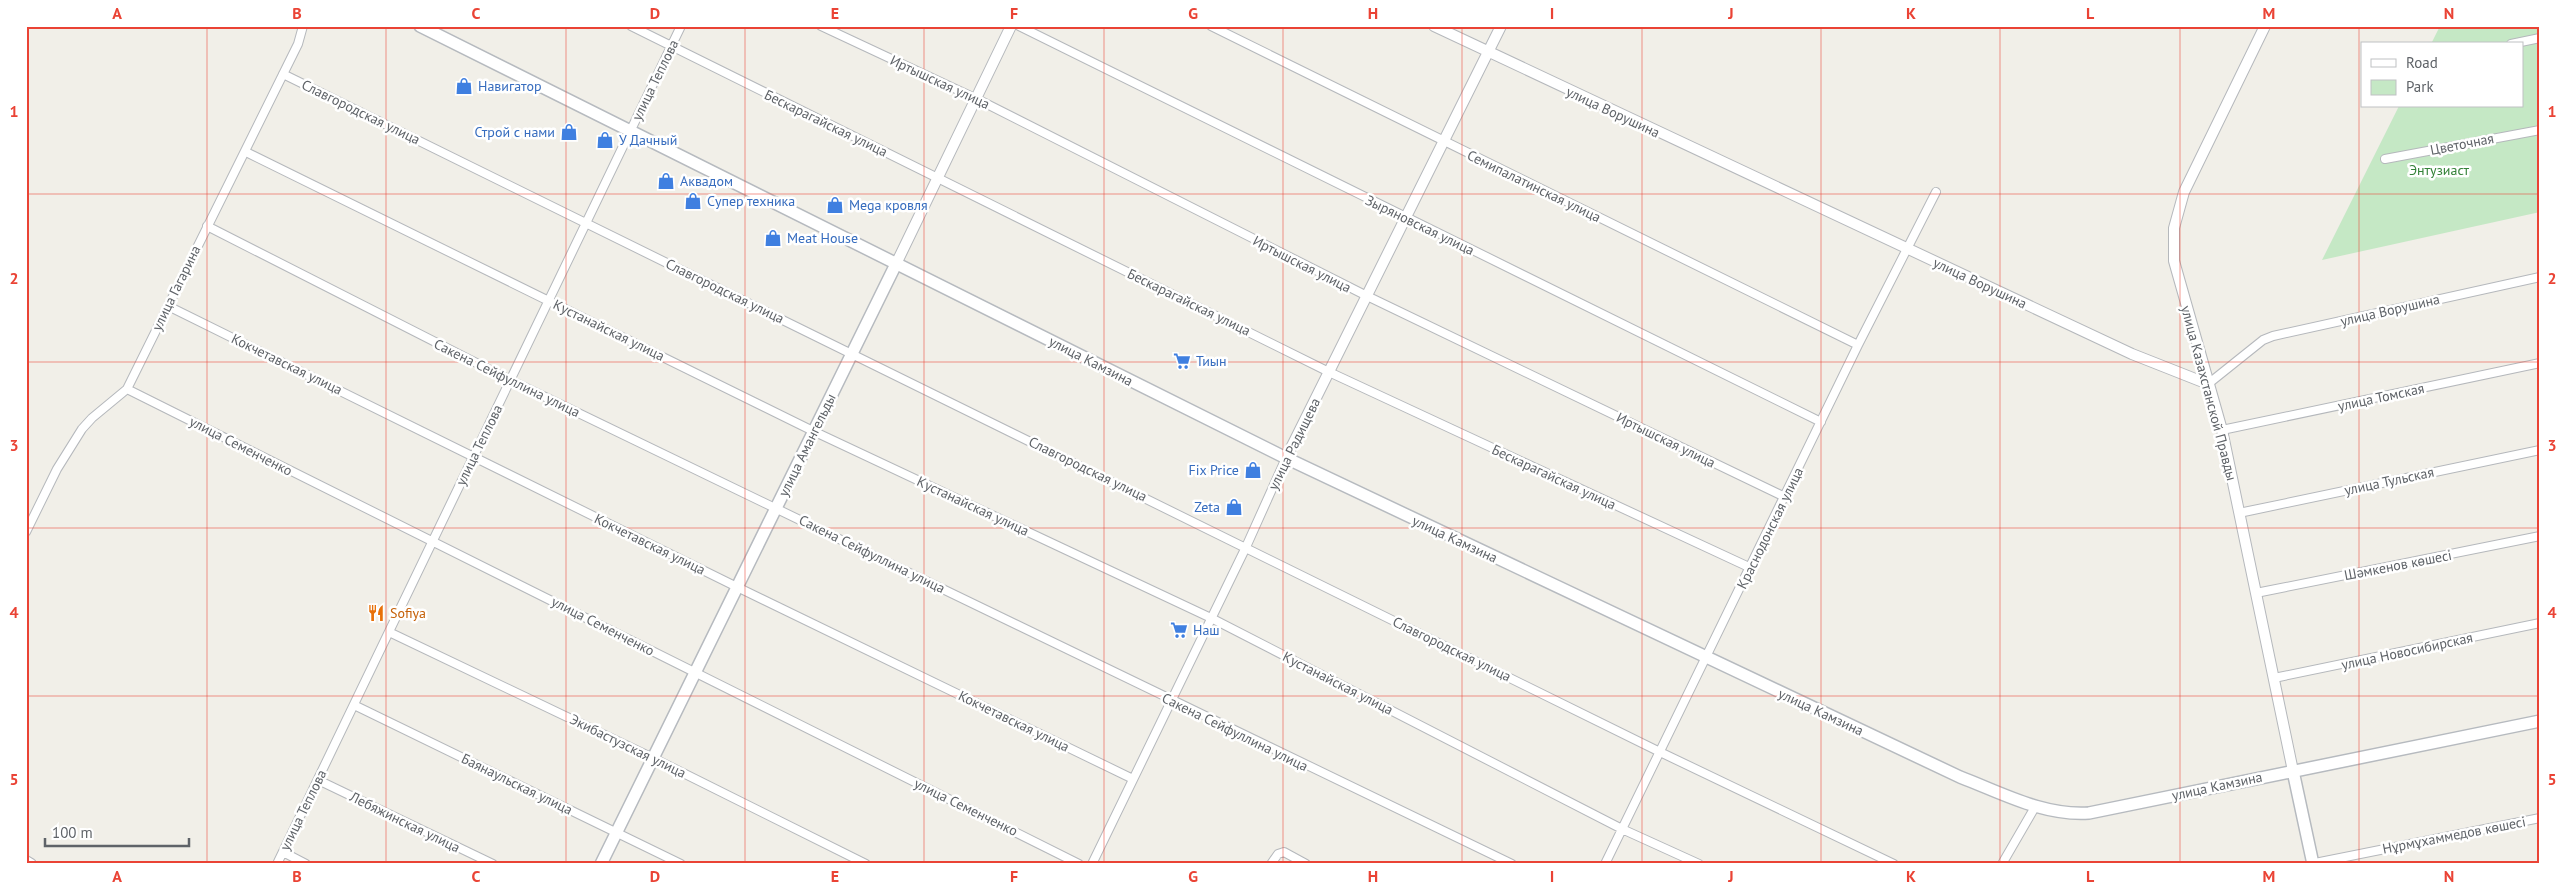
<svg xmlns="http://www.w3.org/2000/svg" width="2566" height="890" viewBox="0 0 2566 890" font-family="'PT Sans',sans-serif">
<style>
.green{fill:#c5e8c5}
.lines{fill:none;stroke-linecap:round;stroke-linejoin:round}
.minor-casing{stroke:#b5b8bc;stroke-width:10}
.tertiary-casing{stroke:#b5b8bc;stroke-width:12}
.secondary-casing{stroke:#b6babf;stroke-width:14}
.minor{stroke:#fff;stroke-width:8}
.tertiary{stroke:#fff;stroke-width:10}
.secondary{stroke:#fff;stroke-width:11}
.grid{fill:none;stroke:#ea4335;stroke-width:1;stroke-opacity:0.55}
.labels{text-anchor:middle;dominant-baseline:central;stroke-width:5;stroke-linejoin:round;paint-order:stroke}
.street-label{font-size:14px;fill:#5f6368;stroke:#fff}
.shop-label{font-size:14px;fill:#366cbe;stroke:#fff;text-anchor:start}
.park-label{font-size:14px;fill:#348238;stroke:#fff}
.food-label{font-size:14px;fill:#c56008;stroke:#fff;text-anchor:start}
.neatline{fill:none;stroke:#ea4335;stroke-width:2}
.grid-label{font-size:16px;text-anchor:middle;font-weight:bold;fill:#ea4335}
</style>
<rect width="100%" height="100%" fill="#f1efe8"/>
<path class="green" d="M2440,26H2540V212L2322,260L2399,106H2522V44H2431Z"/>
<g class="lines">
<g class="minor-casing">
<path id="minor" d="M631,26L1329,372L1751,568
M821,26L977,99L1367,296L1785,497
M1019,26L1821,422
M1211,26L1858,345
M2511,44L2540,38
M283,74L1660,752L1894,864
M246,152L813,431L1211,618L1622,829L1699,864
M2385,159L2540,130
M207,226L510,380L1512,864
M168,306L737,587L1133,779
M2208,384L2263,340L2273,336L2540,277
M127,389L1079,864
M2222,430L2540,363
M2239,513L2540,450
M26,532L57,469L82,429L92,418L127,389L298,44L303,26
M2256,593L2540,536
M389,632L653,758L866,864
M2274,678L2540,623
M354,705L681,864
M318,780L493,864
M283,852L306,864
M277,864L681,26
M1092,864L1246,547L1286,458
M1271,864L1278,854L1284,852L1306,864
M1605,864L1858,345L1936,192
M2002,864L2035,807
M2310,864L2540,818"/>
</g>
<g class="tertiary-casing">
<path id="tertiary" d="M1434,26L2132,354L2208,384
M2265,26L2184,192L2174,228V261L2222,430L2293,771
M896,264L1011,26
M1286,458L1501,26
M26,861L31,864"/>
</g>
<g class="secondary-casing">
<path id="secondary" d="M420,26L1286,458L1960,777C2002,793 2043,816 2089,813L2540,721
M2293,771L2313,864
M601,864L896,264"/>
</g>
<use href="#minor" class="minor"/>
<use href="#tertiary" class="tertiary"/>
<use href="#secondary" class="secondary"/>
</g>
<path class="grid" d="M207,26V864M386,26V864M566,26V864M745,26V864M924,26V864M1104,26V864M1283,26V864M1462,26V864M1642,26V864M1821,26V864M2000,26V864M2180,26V864M2359,26V864M26,194H2540M26,362H2540M26,528H2540M26,696H2540"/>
<defs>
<g id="shop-bare" transform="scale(1.35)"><path d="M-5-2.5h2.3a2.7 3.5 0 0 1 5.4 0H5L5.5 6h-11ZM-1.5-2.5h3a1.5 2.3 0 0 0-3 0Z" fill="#3f7fe0" stroke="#fff" stroke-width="2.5" paint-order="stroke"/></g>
<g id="supermarket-bare" transform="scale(1.35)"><path d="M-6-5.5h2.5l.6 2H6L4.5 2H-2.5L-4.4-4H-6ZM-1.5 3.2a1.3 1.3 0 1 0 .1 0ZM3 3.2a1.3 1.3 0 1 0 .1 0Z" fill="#3f7fe0" stroke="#fff" stroke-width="2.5" paint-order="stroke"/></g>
<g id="restaurant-bare" transform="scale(1.35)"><path d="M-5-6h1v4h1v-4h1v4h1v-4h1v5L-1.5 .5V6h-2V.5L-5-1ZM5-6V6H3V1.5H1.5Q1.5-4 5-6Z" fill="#e8710a" stroke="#fff" stroke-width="2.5" paint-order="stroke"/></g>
</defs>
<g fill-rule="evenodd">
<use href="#shop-bare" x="464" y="86"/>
<use href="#shop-bare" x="569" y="132"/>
<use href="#shop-bare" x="605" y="140"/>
<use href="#shop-bare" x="666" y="181"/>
<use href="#shop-bare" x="693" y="201"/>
<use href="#shop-bare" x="835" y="205"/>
<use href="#shop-bare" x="773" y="238"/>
<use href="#supermarket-bare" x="1182" y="361"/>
<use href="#shop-bare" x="1253" y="470"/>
<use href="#shop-bare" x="1234" y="507"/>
<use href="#restaurant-bare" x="376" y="613"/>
<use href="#supermarket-bare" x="1179" y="630"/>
</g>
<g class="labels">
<g class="street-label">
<text transform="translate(655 80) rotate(-64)">улица Теплова</text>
<text transform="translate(940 82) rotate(25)">Иртышская улица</text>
<text transform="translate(361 112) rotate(26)">Славгородская улица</text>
<text transform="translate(1613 112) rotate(25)">улица Ворушина</text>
<text transform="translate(826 123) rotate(26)">Бескарагайская улица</text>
<text transform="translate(2462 144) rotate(-11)">Цветочная</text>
<text transform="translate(1534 186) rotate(26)">Семипалатинская улица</text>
<text transform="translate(1420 225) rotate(26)">Зыряновская улица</text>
<text transform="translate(1302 264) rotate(27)">Иртышская улица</text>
<text transform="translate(1980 283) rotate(25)">улица Ворушина</text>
<text transform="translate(176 288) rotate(-64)">улица Гагарина</text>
<text transform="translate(725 291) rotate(26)">Славгородская улица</text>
<text transform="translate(1189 302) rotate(26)">Бескарагайская улица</text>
<text transform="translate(2390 310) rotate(-13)">улица Ворушина</text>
<text transform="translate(609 330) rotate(26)">Кустанайская улица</text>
<text transform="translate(1091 361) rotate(27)">улица Камзина</text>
<text transform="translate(287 364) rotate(26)">Кокчетавская улица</text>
<text transform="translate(507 378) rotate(26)">Сакена Сейфуллина улица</text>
<text transform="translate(2209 393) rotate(75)">улица Казахстанской Правды</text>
<text transform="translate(2381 397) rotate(-12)">улица Томская</text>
<text transform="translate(1666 440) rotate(26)">Иртышская улица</text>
<text transform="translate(1294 444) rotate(-64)">улица Радищева</text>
<text transform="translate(479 445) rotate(-64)">улица Теплова</text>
<text transform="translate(807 445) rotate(-64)">улица Амангельды</text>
<text transform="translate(241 446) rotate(27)">улица Семенченко</text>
<text transform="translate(1088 469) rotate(26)">Славгородская улица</text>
<text transform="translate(1554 477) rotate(25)">Бескарагайская улица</text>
<text transform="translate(2389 481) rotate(-12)">улица Тульская</text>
<text transform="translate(973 506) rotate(25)">Кустанайская улица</text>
<text transform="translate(1770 528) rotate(-64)">Краснодонская улица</text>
<text transform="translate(1455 539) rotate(25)">улица Камзина</text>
<text transform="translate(650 544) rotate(26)">Кокчетавская улица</text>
<text transform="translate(872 554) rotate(26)">Сакена Сейфуллина улица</text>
<text transform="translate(2398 565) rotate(-11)">Шәмкенов көшесі</text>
<text transform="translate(603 626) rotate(27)">улица Семенченко</text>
<text transform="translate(1452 649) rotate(26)">Славгородская улица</text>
<text transform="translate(2407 651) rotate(-12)">улица Новосибирская</text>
<text transform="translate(1338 683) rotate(27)">Кустанайская улица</text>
<text transform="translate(1821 712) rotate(25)">улица Камзина</text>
<text transform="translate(1014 721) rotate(26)">Кокчетавская улица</text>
<text transform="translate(1235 732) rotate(26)">Сакена Сейфуллина улица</text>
<text transform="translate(628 746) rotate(26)">Экибастузская улица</text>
<text transform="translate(517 784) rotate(26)">Баянаульская улица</text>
<text transform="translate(2217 786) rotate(-12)">улица Камзина</text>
<text transform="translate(966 807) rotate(26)">улица Семенченко</text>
<text transform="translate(303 810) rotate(-64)">улица Теплова</text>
<text transform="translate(405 822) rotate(26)">Лебяжинская улица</text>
<text transform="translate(2454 835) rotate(-11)">Нұрмұхаммедов көшесі</text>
</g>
<g class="shop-label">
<text x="478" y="86">Навигатор</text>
<text x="555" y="132" text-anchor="end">Строй с нами</text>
<text x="619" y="140">У Дачный</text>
<text x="680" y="181">Аквадом</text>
<text x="707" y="201">Супер техника</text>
<text x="849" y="205">Mega кровля</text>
<text x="787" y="238">Meat House</text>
<text x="1196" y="361">Тиын</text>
<text x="1239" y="470" text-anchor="end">Fix Price</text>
<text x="1220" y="507" text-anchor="end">Zeta</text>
<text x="1193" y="630">Наш</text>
</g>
<g class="park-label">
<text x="2439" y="170">Энтузиаст</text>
</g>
<g class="food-label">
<text x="390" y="613">Sofiya</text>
</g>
</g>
<rect width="2566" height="890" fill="none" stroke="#ffffff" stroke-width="55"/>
<rect x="2361" y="42" width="162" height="65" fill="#ffffff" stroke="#bfc1c3"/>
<rect x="2371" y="59" width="25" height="8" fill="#ffffff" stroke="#bfc1c3"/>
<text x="2406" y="68" font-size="15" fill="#5f6368">Road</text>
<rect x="2371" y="80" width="25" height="15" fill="#c5e8c5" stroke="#bfc1c3"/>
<text x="2406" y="92" font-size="15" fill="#5f6368">Park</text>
<path d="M45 838v8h144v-8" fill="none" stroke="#5f6368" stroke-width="2.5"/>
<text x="52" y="838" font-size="15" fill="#5f6368" stroke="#ffffff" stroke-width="4" paint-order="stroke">100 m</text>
<rect x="28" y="28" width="2510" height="834" class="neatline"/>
<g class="grid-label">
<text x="117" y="19">A</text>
<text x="297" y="19">B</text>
<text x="476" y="19">C</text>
<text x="655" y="19">D</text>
<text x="835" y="19">E</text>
<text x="1014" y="19">F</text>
<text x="1193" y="19">G</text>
<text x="1373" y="19">H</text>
<text x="1552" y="19">I</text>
<text x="1731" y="19">J</text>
<text x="1911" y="19">K</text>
<text x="2090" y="19">L</text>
<text x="2269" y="19">M</text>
<text x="2449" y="19">N</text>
<text x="14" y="117">1</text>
<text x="2552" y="117">1</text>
<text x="14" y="284">2</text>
<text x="2552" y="284">2</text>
<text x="14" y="451">3</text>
<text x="2552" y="451">3</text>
<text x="14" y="618">4</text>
<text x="2552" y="618">4</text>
<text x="14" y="785">5</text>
<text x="2552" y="785">5</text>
<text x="117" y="882">A</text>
<text x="297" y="882">B</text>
<text x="476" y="882">C</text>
<text x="655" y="882">D</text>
<text x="835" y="882">E</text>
<text x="1014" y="882">F</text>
<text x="1193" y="882">G</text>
<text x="1373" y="882">H</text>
<text x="1552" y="882">I</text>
<text x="1731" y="882">J</text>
<text x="1911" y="882">K</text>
<text x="2090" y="882">L</text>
<text x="2269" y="882">M</text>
<text x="2449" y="882">N</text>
</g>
</svg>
